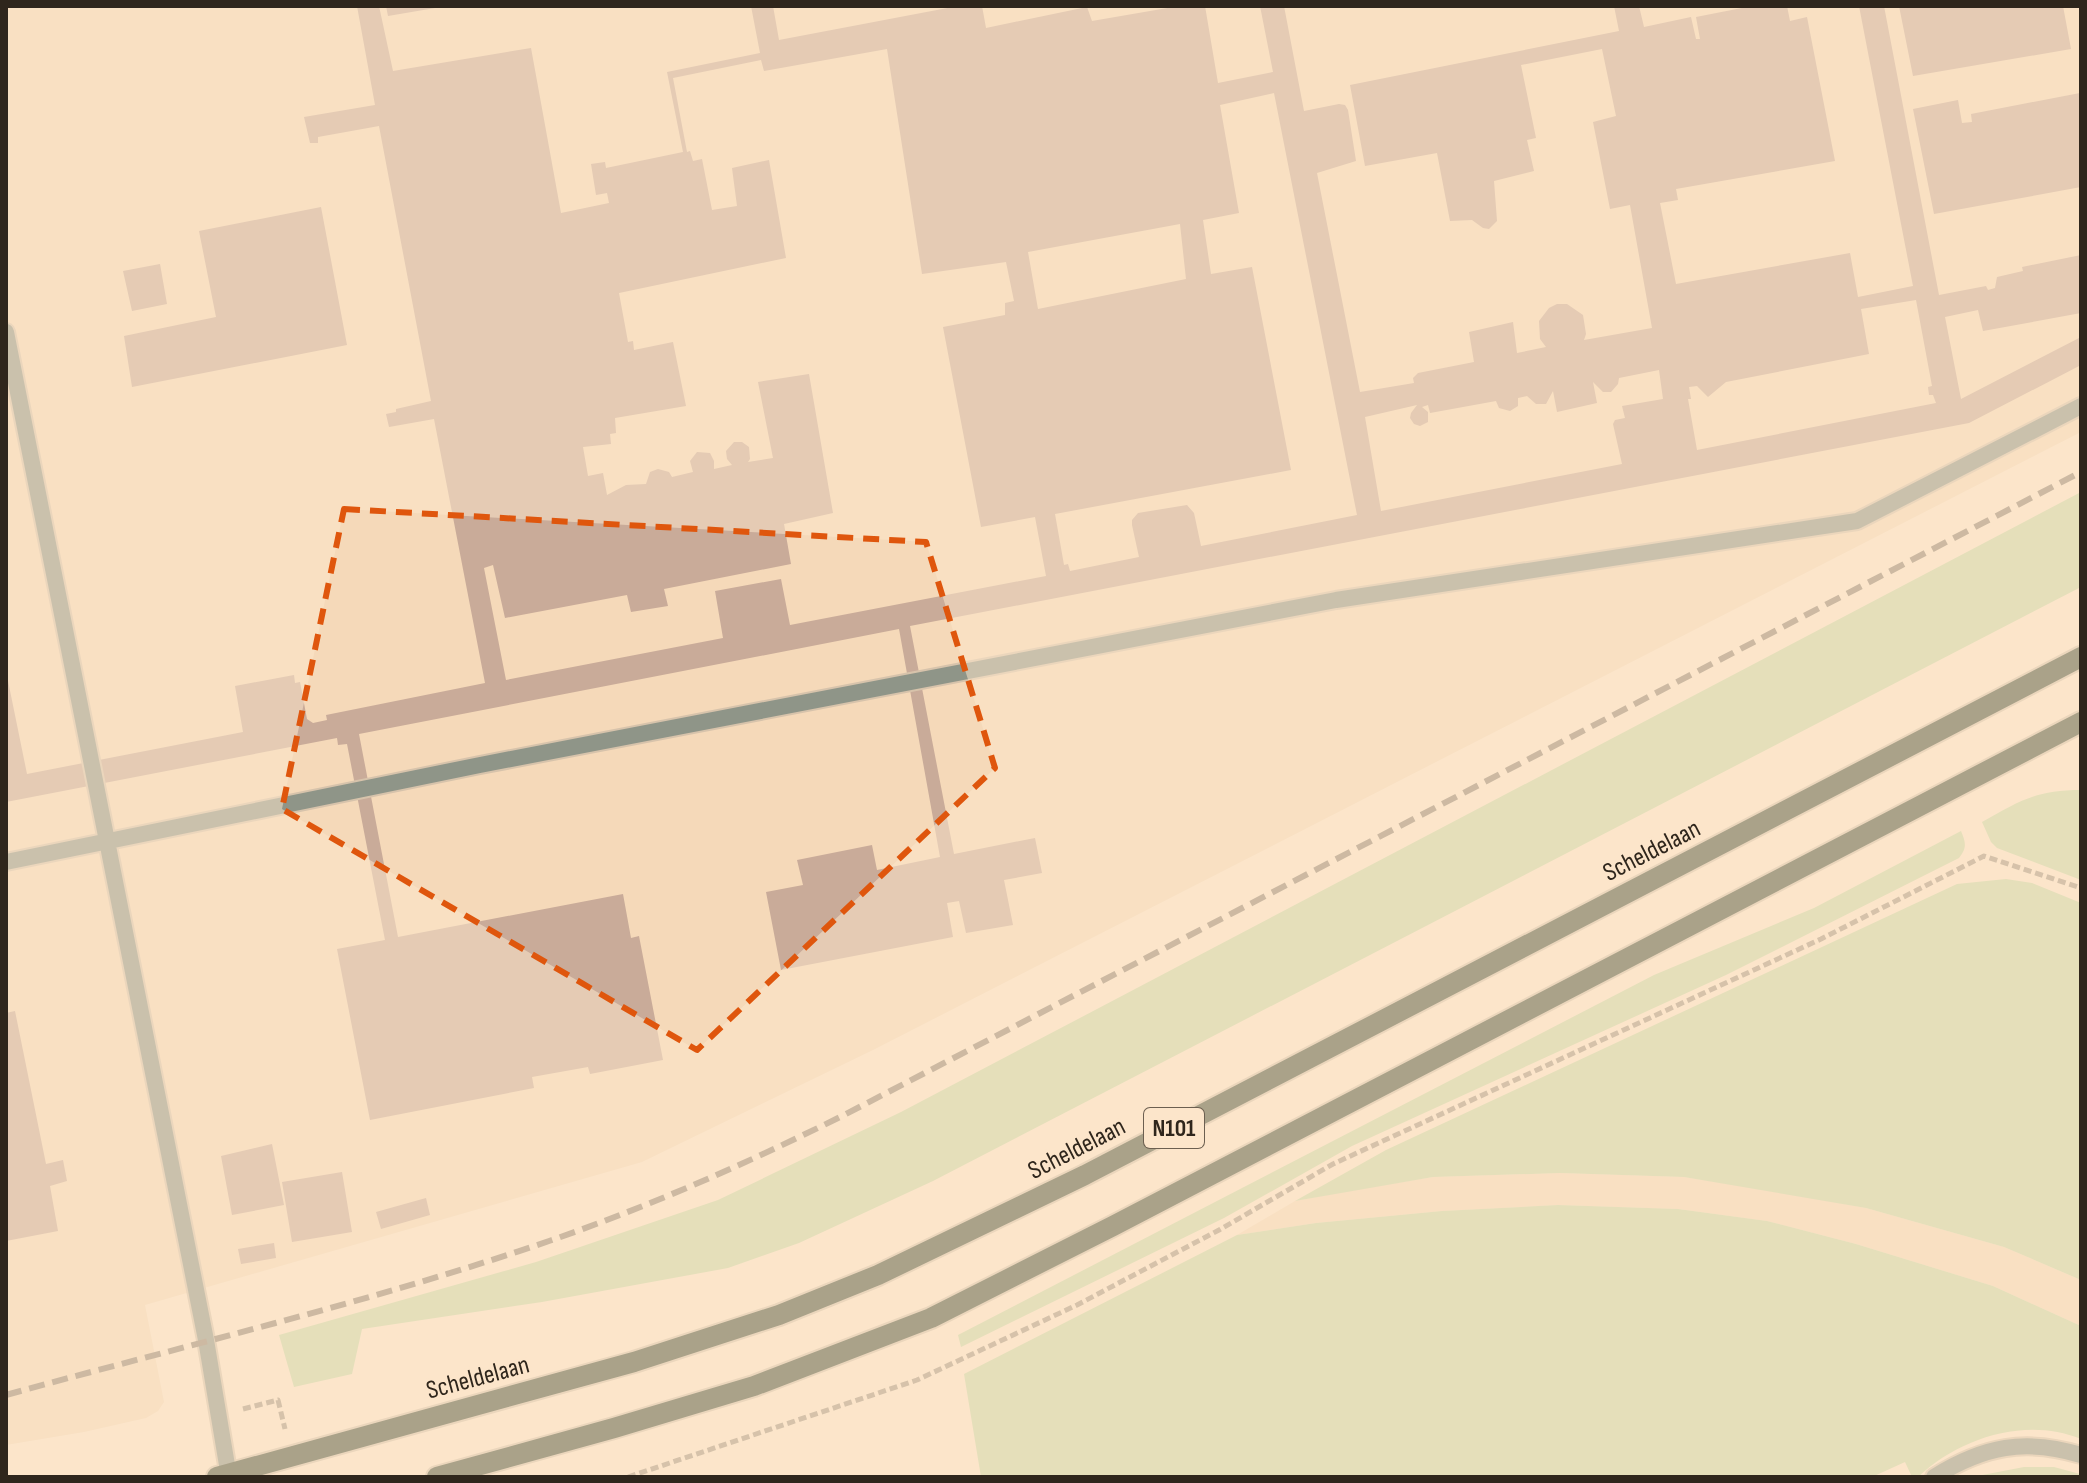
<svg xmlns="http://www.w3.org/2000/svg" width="2087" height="1483" viewBox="0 0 2087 1483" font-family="'Sofia Sans Condensed',sans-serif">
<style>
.built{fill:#f5d9b9}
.green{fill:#cad7a7}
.building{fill:#c9ab99;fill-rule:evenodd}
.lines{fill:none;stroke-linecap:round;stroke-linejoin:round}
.service-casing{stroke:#d7c3ab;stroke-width:20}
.primary-casing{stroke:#d7c3ab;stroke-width:24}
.path{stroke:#a89783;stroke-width:5;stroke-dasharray:8 4;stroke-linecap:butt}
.service{stroke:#8f9588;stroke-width:16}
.primary{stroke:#47503a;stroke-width:20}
.rail{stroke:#948472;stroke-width:6;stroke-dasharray:16 8;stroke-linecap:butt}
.marked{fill:none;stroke:#df560d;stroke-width:6;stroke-dasharray:16 10;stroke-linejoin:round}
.labels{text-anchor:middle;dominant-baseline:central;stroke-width:6;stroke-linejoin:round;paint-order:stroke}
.shield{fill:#fce5ca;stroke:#6c5f50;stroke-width:2}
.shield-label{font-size:24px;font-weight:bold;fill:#2f261c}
.street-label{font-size:26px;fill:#2f261c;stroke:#fce5ca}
</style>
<rect width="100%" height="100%" fill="#fce5ca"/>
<path class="built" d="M6,6H2081V432L873,1050L642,1162L145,1305L164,1402L158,1411L146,1418L84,1432L6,1445Z
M1560,1173L1684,1177L1770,1190L1866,1208L2004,1247L2081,1280V1326L1993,1286L1856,1244L1767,1221L1678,1209L1558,1205L1442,1211L1316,1223L1237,1235L1295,1201L1353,1190L1433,1177Z"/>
<path class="green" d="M2081,492V587L933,1181L799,1243L728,1268L542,1302L362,1329L352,1374L294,1387L279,1335L536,1262L718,1200L901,1112Z
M2081,790V880L1997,848L1991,842L1982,822C2020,801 2036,790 2081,790Z
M1961,831C1966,843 1967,848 1959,858L1726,975L1352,1146L1224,1218L961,1347L958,1335L1654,975L1814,908Z
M2006,879L2032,883L2081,903V1280L2004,1247L1866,1208L1684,1177L1560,1173L1433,1177L1295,1201L1386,1150L1957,884Z
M1558,1205L1678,1209L1767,1221L1856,1244L1993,1286L2081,1326V1439C2026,1416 1959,1438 1918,1477H1912L1905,1462L1872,1477H981L964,1374L1237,1235L1316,1223L1442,1211Z
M2024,1467H2054L2080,1474L2081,1477H1972Z"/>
<path class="building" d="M357,6H379L393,71L531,48L561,213L609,203L607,193L596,195L591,164L605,162L606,168L683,152L667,72L760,53L751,6H773L779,40L958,6H982L986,28L1087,7L1092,21L1179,6H1205L1218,83L1273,72L1260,6H1284L1304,111L1339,104L1345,105L1348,110L1356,161L1317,173L1360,392L1414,383L1413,378L1418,373L1474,362L1469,332L1513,322L1517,353L1546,347L1540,339L1539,321L1549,308L1557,304H1567L1583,315L1586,334L1584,340L1652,328L1630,205L1610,209L1593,122L1616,116L1602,49L1521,65L1536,138L1527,140L1534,171L1494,181L1497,221L1489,229L1483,228L1472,220L1450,221L1437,153L1365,166L1350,85L1619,31L1614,6H1639L1644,27L1691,17L1696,39H1700L1696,17L1752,6H1787L1790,21L1807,17L1835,161L1676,189L1678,200L1660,203L1676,284L1850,253L1858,297L1913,286L1859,6H1884L1939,295L1986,286L1988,290L1995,288L1997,277L2023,271L2022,267L2081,255V313L1983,331L1978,310L1945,317L1961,399L2081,337V365L1969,423L910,626L954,854L1035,838L1042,873L1004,880L1013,925L966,933L959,901L947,903L953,937L781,970L766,892L803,885L797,860L872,845L877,870L940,857L899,629L359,734L398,937L623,894L631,938L639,936L663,1060L590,1074L588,1067L532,1077L534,1088L370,1120L337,949L385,940L347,744L338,745L337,738L6,802V671L27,774L243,732L235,686L294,675L295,683L300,682L307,719L313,723L327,720L326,715L485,683L434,419L389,427L386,414L396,412V409L431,401L379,126L318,137V143H310L304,117L375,105ZM887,49L922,274L1006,262L1014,301L1005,303V315L943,327L981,527L1035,517L1046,576L790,625L781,579L715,591L723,638L506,680L484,568L493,565L505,618L627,595L631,612L668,606L664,589L791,564L784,524L833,513L809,374L758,382L773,458L748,462L750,459L749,447L742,442H734L726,451L727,459L732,465L714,469V461L710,453L697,452L690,461L693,472L672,477L669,472L658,469L650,472L646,484L626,485L607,495L603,473L588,476L583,447L611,444L610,434L616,433L615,418L686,406L673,342L634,350L633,341L628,342L619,293L786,258L769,160L732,168L737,206L712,210L702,159L693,161L690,151L687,152L673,78L761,60L764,71ZM1274,93L1357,515L1201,546L1194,513L1187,505L1138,513L1132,520V525L1139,557L1070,571L1068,564L1064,565L1055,514L1291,470L1252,267L1211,274L1203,220L1239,213L1220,105ZM1180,224L1186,279L1038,309L1028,252ZM1916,300L1932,386L1928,387L1929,395H1933L1936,403L1697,450L1688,399H1691L1689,387L1697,386L1708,397L1726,382L1869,354L1861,309ZM1659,370L1663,399L1622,406L1625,418L1615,420L1613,424L1622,464L1381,511L1365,417L1417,405L1411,413L1410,418L1414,424L1420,426L1428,422V412L1422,407L1428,405L1430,413L1496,401L1499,408L1510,411L1518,406V398L1527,396L1536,404H1546L1553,391L1557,412L1597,403L1593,382L1603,392H1611L1618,384L1619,378Z
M386,6H434L435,8L388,16Z
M1899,6H2063L2071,49L1913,76Z
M2080,93L2081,187L1934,214L1913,109L1958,100L1962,123L1972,122L1971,114Z
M321,207L347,345L132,387L124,336L216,317L199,231Z
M160,264L167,304L132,311L123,271Z
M15,1011L46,1164L63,1160L67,1181L50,1186L58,1231L6,1241V1013Z
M272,1144L284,1205L232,1215L221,1156Z
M342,1172L352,1232L292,1242L282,1182Z
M426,1198L430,1215L381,1229L376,1212Z
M274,1243L276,1258L241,1264L238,1249Z"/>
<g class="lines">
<g class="service-casing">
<path id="service" d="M6,332L206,1340L229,1477
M6,862L480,765L1336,600L1857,521L2081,406
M1934,1477C1984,1446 2025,1438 2081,1455"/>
</g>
<g class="primary-casing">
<path id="primary" d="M217,1477L634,1362L779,1315L878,1275L1085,1175L2081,657
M437,1477L614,1428L754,1386L931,1318L1113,1226L2081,722"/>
</g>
<path class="path" d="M243,1409L278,1400L285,1429
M628,1477L917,1380L1077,1305L1219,1230L1333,1164L1821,939L1984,856L2081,888"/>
<use href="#service" class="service"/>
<use href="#primary" class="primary"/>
<path class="rail" d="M6,1395C187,1345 371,1302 549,1241C650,1206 748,1163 844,1115L2081,472"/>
</g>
<path d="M0 0H2087V1483H0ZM344,509L926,542L995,768L697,1050L282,809Z" fill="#fce5ca" fill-opacity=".55" fill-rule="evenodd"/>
<path class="marked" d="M344,509L926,542L995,768L697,1050L282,809Z"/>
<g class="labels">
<rect class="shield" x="1144" y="1108" width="60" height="40" rx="6"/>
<g class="shield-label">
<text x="1174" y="1128">N101</text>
</g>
<g class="street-label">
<text transform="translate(1652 851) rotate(-27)">Scheldelaan</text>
<text transform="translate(1077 1149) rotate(-27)">Scheldelaan</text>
<text transform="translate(478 1378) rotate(-15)">Scheldelaan</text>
</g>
</g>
<rect width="2087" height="1483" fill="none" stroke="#2f261c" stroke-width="16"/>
</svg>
